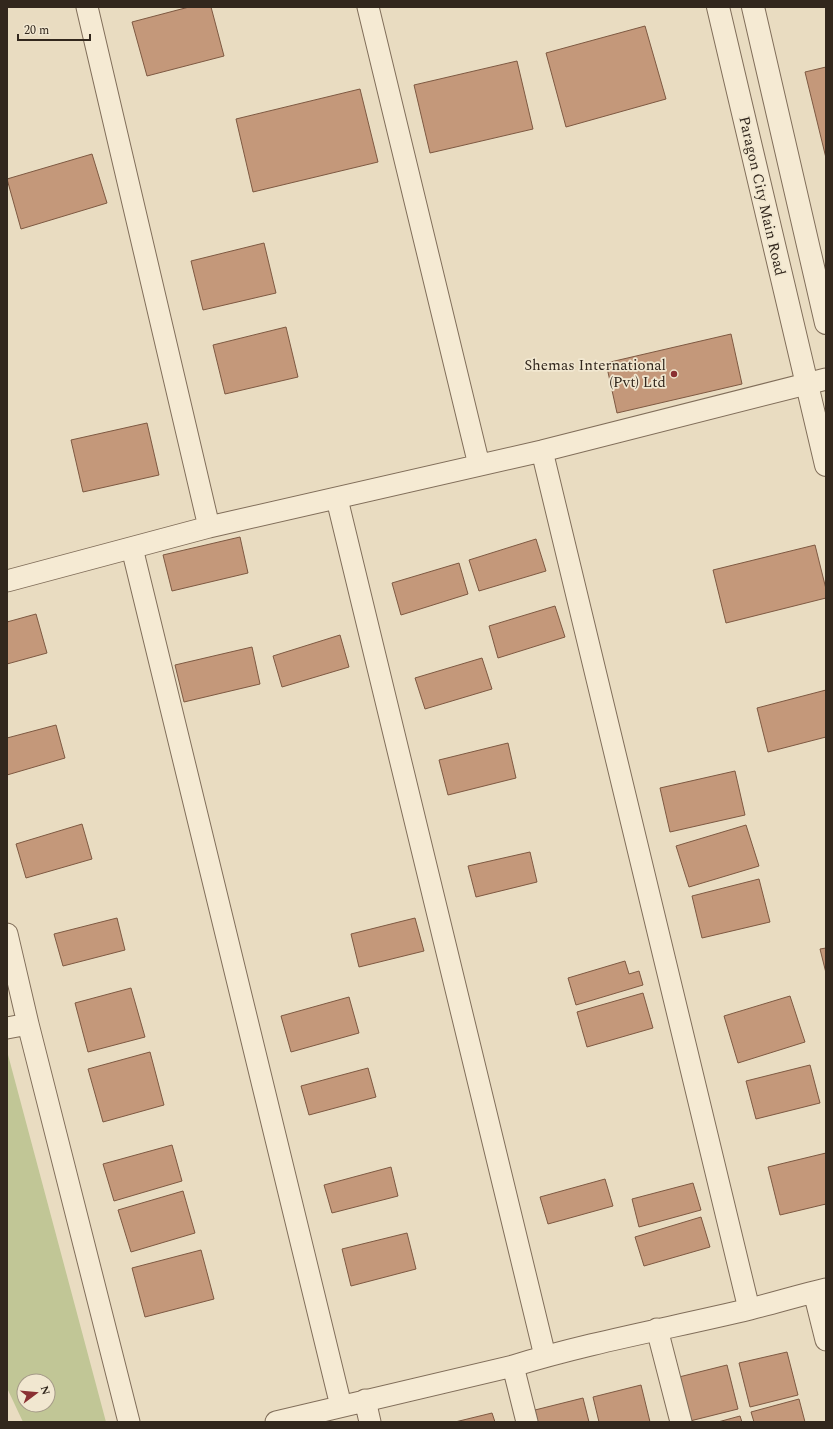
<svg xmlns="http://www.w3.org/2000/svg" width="833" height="1429" viewBox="0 0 833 1429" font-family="Spectral,serif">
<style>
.green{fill:#c1c696;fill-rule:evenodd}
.building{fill:#c4987a;stroke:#7e5942}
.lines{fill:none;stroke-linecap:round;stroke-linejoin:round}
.minor-casing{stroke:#816e5a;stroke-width:23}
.tertiary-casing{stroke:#816e5a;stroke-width:24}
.minor{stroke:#f5ead3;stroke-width:21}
.tertiary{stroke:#f5ead3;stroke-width:22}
.poi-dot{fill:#8a3032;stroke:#f1e7d0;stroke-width:1.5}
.labels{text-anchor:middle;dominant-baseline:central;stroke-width:3.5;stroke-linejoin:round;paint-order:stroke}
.street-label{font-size:15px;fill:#32271d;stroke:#f1e7d0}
.poi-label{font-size:15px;fill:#32271d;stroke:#f1e7d0;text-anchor:end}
</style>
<rect width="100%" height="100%" fill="#e9dcc1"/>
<path class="green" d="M7,1051L106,1422H23L7,1388ZM24,1381H48V1405H24Z"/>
<path class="building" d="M189,7H211L224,56L147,76L132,22Z
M645,26L666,99L566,127L546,53Z
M517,61L533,129L430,153L414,85Z
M826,67V158L805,72Z
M360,89L378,162L253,192L236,119Z
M92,154L107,203L21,229L7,179Z
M264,243L276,293L203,310L191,261Z
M286,327L298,377L225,394L213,345Z
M731,334L742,384L617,413L606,363Z
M147,423L159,475L83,492L71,440Z
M240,537L248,573L172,591L163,555Z
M536,539L546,571L479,591L469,560Z
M815,545L826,589V598L726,623L713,570Z
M459,563L468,594L401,615L392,583Z
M555,606L565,637L498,658L489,626Z
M36,614L47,653L7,664V622Z
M340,635L349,667L282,687L273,656Z
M252,647L260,684L184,702L175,665Z
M482,658L492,689L425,709L415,678Z
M826,690V737L768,752L757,708Z
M56,725L65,758L7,775V738Z
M508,743L516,778L448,795L439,760Z
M735,771L745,815L670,832L660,788Z
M82,824L92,859L26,878L16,844Z
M746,825L759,866L689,887L676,846Z
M530,852L537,882L476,897L468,866Z
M759,879L770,922L702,938L692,896Z
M117,918L125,950L63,966L54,934Z
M415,918L424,951L359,967L351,934Z
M826,948V973L820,949Z
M625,961L629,974L639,971L643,985L576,1005L568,978Z
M131,988L145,1037L88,1052L75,1003Z
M643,993L653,1028L587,1047L577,1012Z
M790,996L805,1042L738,1063L724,1016Z
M349,997L359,1033L291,1052L281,1016Z
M150,1052L164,1105L103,1122L88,1069Z
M810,1065L820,1103L756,1119L746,1081Z
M368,1068L376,1097L309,1115L301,1086Z
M172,1145L182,1181L114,1201L103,1164Z
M826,1153V1204L780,1215L768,1167Z
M391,1167L398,1196L332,1213L324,1185Z
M605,1179L613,1206L548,1224L540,1197Z
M693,1183L701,1210L639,1227L632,1199Z
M183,1191L195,1233L131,1252L118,1210Z
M701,1217L710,1247L644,1266L635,1237Z
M407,1233L416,1269L351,1286L342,1249Z
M201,1250L214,1299L145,1317L132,1268Z
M787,1352L798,1395L750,1407L739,1363Z
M727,1365L738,1409L690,1421L679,1377Z
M641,1385L650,1422H599L593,1397Z
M583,1398L589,1422H538L535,1410Z
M799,1399L805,1422H754L751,1412Z
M492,1413L495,1422H455Z
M740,1416L742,1422H718Z"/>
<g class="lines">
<g class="minor-casing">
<path id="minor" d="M87,7L209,527
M368,7L479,465
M542,451L749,1309
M337,499L545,1356
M132,548L341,1406
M7,581L209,527L542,451L826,379
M7,934L28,1024L129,1422
M7,1028L28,1024
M814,1292L826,1340
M657,1329L681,1422
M513,1366L527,1422
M365,1400L370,1422
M276,1422L513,1366C591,1342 671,1328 750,1309C775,1303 800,1295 826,1289"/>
</g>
<g class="tertiary-casing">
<path id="tertiary" d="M718,7L826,465
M753,7L826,323"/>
</g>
<use href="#minor" class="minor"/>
<use href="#tertiary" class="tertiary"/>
</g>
<circle class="poi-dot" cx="674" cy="374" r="4"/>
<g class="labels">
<g class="street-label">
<text transform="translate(762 196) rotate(77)">Paragon City Main Road</text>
</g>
<g class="poi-label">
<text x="666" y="365">Shemas International<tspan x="666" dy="17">(Pvt) Ltd</tspan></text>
</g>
</g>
<rect width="833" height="1429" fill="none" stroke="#32271d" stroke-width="16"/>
<g transform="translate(36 1393) rotate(74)"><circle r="19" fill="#f1e7d0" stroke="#a59a88"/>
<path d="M0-3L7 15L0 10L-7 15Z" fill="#8a3032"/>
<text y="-6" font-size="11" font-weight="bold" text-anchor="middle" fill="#32271d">N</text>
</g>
<path d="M18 34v6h72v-6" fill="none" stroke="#32271d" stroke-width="2"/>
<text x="24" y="34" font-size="12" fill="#32271d" stroke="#f1e7d0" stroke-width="3" paint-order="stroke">20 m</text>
</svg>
